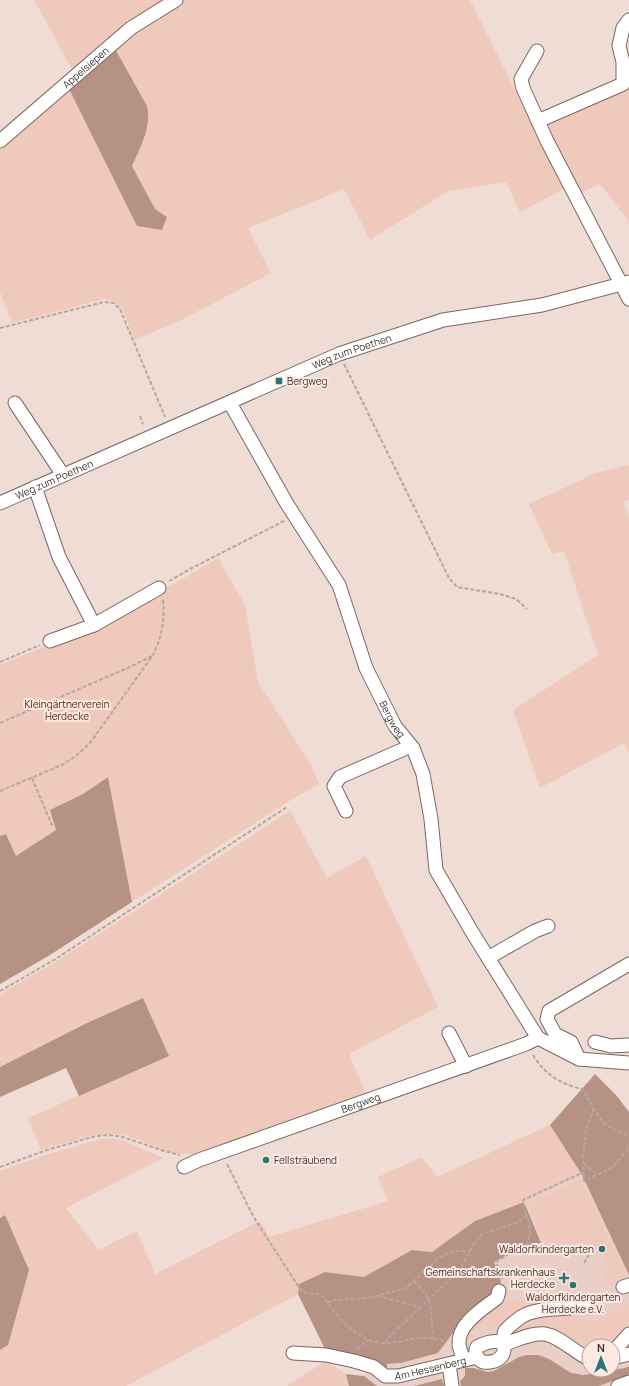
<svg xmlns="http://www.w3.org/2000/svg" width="629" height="1386" viewBox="0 0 629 1386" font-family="Manrope,sans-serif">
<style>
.built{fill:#e9cfc5;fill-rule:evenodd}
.green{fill:#efc9bb}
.forest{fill:#b69284}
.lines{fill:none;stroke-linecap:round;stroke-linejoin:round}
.minor-casing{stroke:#786862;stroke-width:15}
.path{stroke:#b6a7a1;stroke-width:2;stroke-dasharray:4 2;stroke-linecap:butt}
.minor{stroke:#fff;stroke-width:13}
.poi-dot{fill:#2c7572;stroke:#fde9e2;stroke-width:1.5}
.labels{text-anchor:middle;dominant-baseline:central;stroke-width:4;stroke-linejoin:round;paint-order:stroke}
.street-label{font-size:10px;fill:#39322f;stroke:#fde9e2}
.poi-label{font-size:10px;fill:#39322f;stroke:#fde9e2;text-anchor:start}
.park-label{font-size:10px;fill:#542411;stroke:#fde9e2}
</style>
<rect width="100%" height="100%" fill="#efdcd5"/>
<path class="built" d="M582,1175L629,1275V1386H349L346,1374L364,1376L372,1362L386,1364H398L438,1353L465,1317L494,1262L517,1249L541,1243L524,1202ZM589,1346H613V1370H589Z"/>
<path class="green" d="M34,0H167C134,21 102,43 73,71Z
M184,0H470L532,124L629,85V222L600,184L574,196L564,189L520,212L506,182L448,191L370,240L344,189L248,228L271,273L183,319L135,340L122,308L114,301L104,299L12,323L0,292V147L68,87L137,225L167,217L155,209L132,166L141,145L148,125L114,47L136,30Z
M629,465V499L623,502L629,517V753L624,743L540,788L513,710L598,655L564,551L552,554L529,504L596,473Z
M218,558L245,605L258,682L311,765L319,784L286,803L132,902L108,777L83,794L56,830L16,856L6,834L0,836V665C54,643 109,620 160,592C180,581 198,569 218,558Z
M290,811L327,878L366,856L438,1007L349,1054L368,1098L200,1155C187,1154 175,1153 163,1150C150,1146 137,1137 123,1135C97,1130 66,1143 41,1150L28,1118L169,1056L143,998L89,1022L0,1067V994L57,961Z
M550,1125L582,1175L524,1202L475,1221L432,1252L412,1250L365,1277L325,1272L299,1284L298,1294L126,1386H0V1350L8,1345L4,1215L0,1218V1171L48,1154L97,1140L110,1138L122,1140L163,1158L66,1208L98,1250L137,1231L155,1274L260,1221L269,1237L388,1201L378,1177L422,1157L437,1177Z
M581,1181L627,1278L619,1283L607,1285L604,1273H608L602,1247L590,1249V1247L542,1249L541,1245L545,1244L528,1203Z
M505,1297L508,1301H523L524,1298L538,1297L540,1309L503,1326L482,1327L475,1332L466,1347L465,1336L469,1327Z
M572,1297L571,1302L542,1307L544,1299L551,1298L552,1301Z
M625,1303L629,1307V1331L612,1346H589V1352L552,1329C538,1325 524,1327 511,1333L524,1319L569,1312L579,1315V1318L591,1322L612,1313Z
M326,1361L346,1374L349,1386H287Z"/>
<path class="forest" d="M114,47L147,106C152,126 140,148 132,166L155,209L167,217L162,230L137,226L68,87Z
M108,777L132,902L50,955L0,984V836L6,834L16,856L56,830L50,810L83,794Z
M143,998L169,1056L79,1096L66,1068L0,1097V1067L89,1022Z
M595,1074L616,1095L629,1112V1275L582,1175L550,1125Z
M524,1202L541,1243L517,1249L494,1262L501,1281C500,1286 495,1288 494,1293L465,1317L438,1353L401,1363L387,1364V1370L327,1353L298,1294L299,1284L325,1272L364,1277L412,1250L432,1252L475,1221Z
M5,1215L29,1270L8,1345L0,1350V1218Z
M527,1355H538L549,1359L571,1373L584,1375L625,1368L629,1366V1375L599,1386H461L460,1381L465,1376V1368H474L487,1372L494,1371L519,1357Z
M346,1374L364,1376L377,1386H349Z
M442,1379L444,1386H414Z"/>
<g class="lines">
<g class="minor-casing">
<g id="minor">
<path d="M537,51L521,79L523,88L547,141L629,299"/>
<path d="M538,121L623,84V62L619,46L623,28L629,20"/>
<path id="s1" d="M0,141L131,28L176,0"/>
<path d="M15,403L63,475"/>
<path id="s2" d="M230,403L287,504L339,585L366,668L395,726L413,748L423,774L431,819L436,870L472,932L538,1038L579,1059L629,1063"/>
<path d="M35,487L59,557L94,625"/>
<path id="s3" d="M0,503L339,354L443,320L542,305L629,282"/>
<path d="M50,641L94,625L159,588"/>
<path d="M346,811L334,786L340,777L411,746"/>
<path d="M488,958L535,931L548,926"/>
<path d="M449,1033L466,1066"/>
<path d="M595,1042L611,1046L629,1045"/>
<path d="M579,1059L571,1042L555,1034L547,1019L549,1011L629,964"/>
<path id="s4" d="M184,1167L199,1160L526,1044L538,1038"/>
<path d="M623,1287L629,1285"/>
<path d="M586,1301C581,1304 575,1307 569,1308C553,1310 535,1308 521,1317C517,1320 508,1327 505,1331C500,1340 511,1354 495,1361C491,1362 487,1363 483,1362C477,1359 474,1353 477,1347C486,1342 496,1339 505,1344C517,1340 533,1332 545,1334C561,1337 574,1352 589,1359"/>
<path d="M613,1352L629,1334"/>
<path id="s5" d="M293,1353L326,1355L354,1361L374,1367L385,1376H398L477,1357"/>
<path d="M613,1358L629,1354"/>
<path d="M464,1360C462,1355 460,1350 459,1345C457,1324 483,1309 497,1298L499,1291"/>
<path d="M449,1364L452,1386"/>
<path d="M618,1386L629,1382"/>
</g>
</g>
<path class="path" d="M0,328L104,302L114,303L120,309L165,417
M344,364L449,578L457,587L500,594L516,599L527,609
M140,416L143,424
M169,581L190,569L284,521
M0,662L40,645
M0,723L130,667L152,656
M32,778L53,828
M0,791L62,765L77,755L90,743L153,655C162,637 165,619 163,599
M0,991L54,960L287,807
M533,1055C546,1076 561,1084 585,1090C586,1097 589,1100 593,1107C606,1129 607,1125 629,1136
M593,1108V1112L586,1129L583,1158L584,1181L613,1167L629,1148
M584,1163L597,1175
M227,1164L253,1216L302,1292L321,1295C336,1314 358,1344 386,1343C397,1343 408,1339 419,1338C428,1337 438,1340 446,1341
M0,1167L47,1150L96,1136L111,1135L123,1137L164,1151L180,1155
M584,1263L592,1250V1249
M502,1279L496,1262L512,1252L526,1248L527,1247L530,1233L527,1214
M414,1281C418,1287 425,1291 428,1298C432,1307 432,1329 433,1339
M378,1296L420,1307
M327,1302L334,1300L369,1298L406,1288L438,1258L454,1251H470
M385,1343L389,1337L447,1282L462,1266L475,1242L482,1234L519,1222L526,1216L523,1200L584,1172
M357,1349L368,1340"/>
<use href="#minor" class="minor"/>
</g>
<g class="poi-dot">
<rect x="275" y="377" width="8" height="8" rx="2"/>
<circle cx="266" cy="1160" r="4"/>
<circle cx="602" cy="1249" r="4"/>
<path d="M562 1272h4v4h4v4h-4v4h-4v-4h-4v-4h4z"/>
<circle cx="573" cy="1285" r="4"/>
</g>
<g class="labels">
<g class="street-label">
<text stroke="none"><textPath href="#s1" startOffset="113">Appelsiepen</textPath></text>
<text stroke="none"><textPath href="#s3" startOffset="383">Weg zum Poethen</textPath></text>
<text stroke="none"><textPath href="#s3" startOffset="59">Weg zum Poethen</textPath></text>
<text stroke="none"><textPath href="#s2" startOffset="357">Bergweg</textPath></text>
<text stroke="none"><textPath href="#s4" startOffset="188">Bergweg</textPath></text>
<text stroke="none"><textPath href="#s5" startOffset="143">Am Hessenberg</textPath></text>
</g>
<g class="poi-label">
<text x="287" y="381">Bergweg</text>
<text x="274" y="1160">Fellsträubend</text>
<text x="594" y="1249" text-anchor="end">Waldorfkindergarten</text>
<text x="555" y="1272" text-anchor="end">Gemeinschaftskrankenhaus<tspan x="555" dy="12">Herdecke</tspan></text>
<text x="573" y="1297" text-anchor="middle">Waldorfkindergarten<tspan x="573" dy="12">Herdecke e.V.</tspan></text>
</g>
<g class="park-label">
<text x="67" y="704">Kleingärtnerverein<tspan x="67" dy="12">Herdecke</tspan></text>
</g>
</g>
<g transform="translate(601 1358)"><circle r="19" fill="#fde9e2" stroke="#afa09a"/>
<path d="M0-3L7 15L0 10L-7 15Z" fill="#2c7572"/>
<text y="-6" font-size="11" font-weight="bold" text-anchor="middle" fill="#39322f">N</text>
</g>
</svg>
